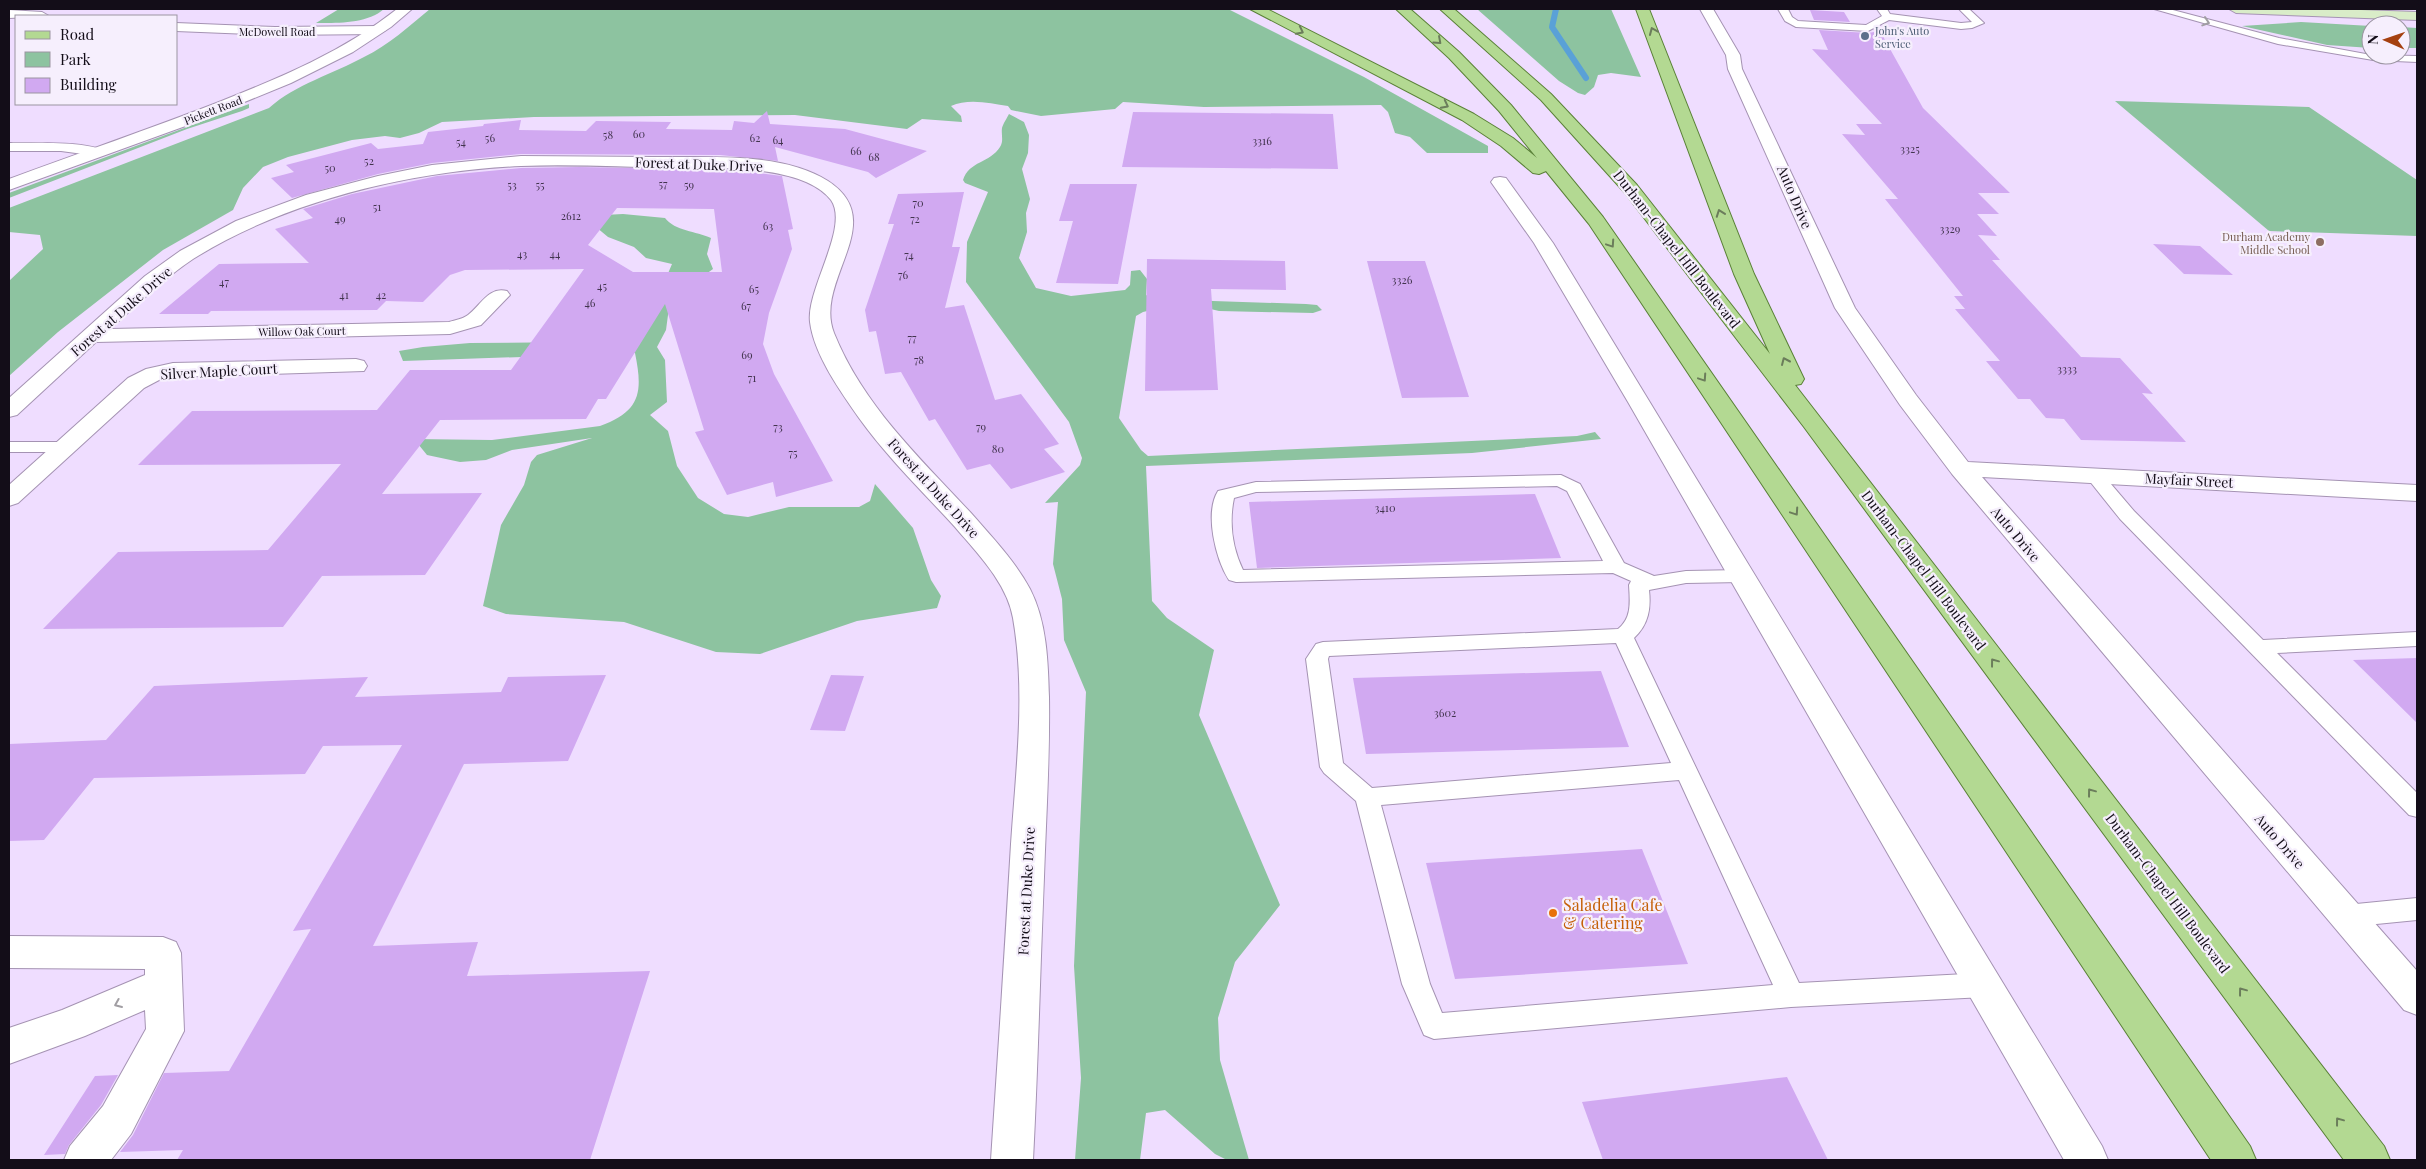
<svg xmlns="http://www.w3.org/2000/svg" width="2426" height="1169" viewBox="0 0 2426 1169" font-family="'Playfair Display',serif">
<style>
.green{fill:#8dc3a0}
.lines{fill:none;stroke-linecap:round;stroke-linejoin:round}
.stream{stroke:#5aa1d7;stroke-width:6}
.building{fill:#d1a9f1;fill-rule:evenodd}
.service-casing{stroke:#a593b3;stroke-width:2}
.minor-casing{stroke:#a593b3;stroke-width:2}
.tertiary-casing{stroke:#a593b3;stroke-width:2}
.secondary-casing{stroke:#a593b3;stroke-width:2}
.primary-casing{stroke:#5a8138;stroke-width:2}
.service{fill:#fff;fill-rule:evenodd}
.minor{fill:#fff;fill-rule:evenodd}
.tertiary{fill:#fff;fill-rule:evenodd}
.secondary{fill:#d9ecc8;fill-rule:evenodd}
.primary{fill:#b3d992;fill-rule:evenodd}
.oneway{stroke:#a19ea3}
.oneway2{stroke:#6b7d5b}
.service-dot{fill:#5c6f8a;stroke:#f6effd;stroke-width:2}
.education-dot{fill:#8d6e63;stroke:#f6effd;stroke-width:2}
.food-dot{fill:#e8710a;stroke:#f6effd;stroke-width:2}
.labels{text-anchor:middle;dominant-baseline:central;stroke-width:4.5;stroke-linejoin:round;paint-order:stroke}
.far-service-label{font-size:11px;fill:#4e5e75;stroke:#f6effd;text-anchor:start}
.far-street-label{font-size:11px;fill:#130d18;stroke:#f6effd}
.number-label{font-size:11px;fill:#42344e}
.far-education-label{font-size:11px;fill:#785e54;stroke:#f6effd;text-anchor:end}
.street-label{font-size:14px;fill:#130d18;stroke:#f6effd}
.near-food-label{font-size:16px;fill:#c56008;stroke:#f6effd;text-anchor:start}
</style>
<rect width="100%" height="100%" fill="#efddff"/>
<path class="green" d="M339,9H384C367,24 337,23 316,23Z
M430,9H1228L1364,77L1488,146V153H1427L1410,137L1395,133L1388,112L1381,105L1204,107L1123,102L1115,109L1041,116L1011,110L1008,106C990,103 968,98 951,106L961,116L962,122L922,119L907,129L795,115L534,117L442,122L419,133L400,138L385,136L352,140L288,157L263,167L243,188L233,210L163,250L58,332L9,376V281L43,249L40,235L9,232V208L269,108C296,84 333,74 364,57C389,45 409,26 430,9Z
M1477,9H1611L1641,77L1611,73L1598,75L1594,87L1585,95L1578,93L1559,81Z
M2301,22L2371,26V48L2327,45L2242,26Z
M2401,27L2417,28V48H2401Z
M2115,101L2309,107L2417,180V236L2269,231Z
M249,104V108L242,111L187,129L9,198V193Z
M1009,114L1024,122L1029,135L1028,153L1022,169L1030,199L1026,213L1027,232L1019,258L1036,288L1071,296L1125,290L1130,285L1131,271L1140,270L1147,279L1146,295L1154,299L1306,304L1317,305L1322,310L1313,313L1219,311L1198,306L1164,307L1143,312L1136,316L1119,418L1141,450L1148,456L1577,436L1595,432L1601,439L1472,453L1146,466L1152,601L1167,618L1214,650L1199,715L1280,905L1235,962L1218,1018L1220,1060L1249,1160H1227L1215,1154L1165,1110L1146,1113L1140,1160H1075L1081,1078L1074,966L1086,692L1064,640L1062,599L1053,564L1058,502L1045,503L1080,465L1082,458L1069,422L966,282L967,242L988,192L965,183L963,180C969,161 990,163 1000,147C1004,141 1001,135 1002,128C1003,124 1007,118 1009,114Z
M623,214L665,218C675,231 696,231 711,238L707,254L713,269L670,300L666,330L657,347L665,360L667,402L650,415L668,431L677,466L698,498L724,514L748,517L789,507H859L870,501L875,484L913,528L931,580L941,596L937,608L857,621L760,654L716,652L624,622L506,614L483,606L501,525L524,485L531,462L537,455L592,438L512,450L486,460L460,462L427,455L414,439L492,440L600,426C641,411 643,392 635,353L403,361L399,351L423,347L470,343L583,342L652,311L672,264L646,258L634,247L608,237L590,222L604,215Z"/>
<g class="lines">
<path class="stream" d="M1556,9L1552,27L1586,78"/>
</g>
<path class="building" d="M1810,10L1844,12L1850,22L1814,20Z
M1819,30L1868,33L1880,31L1923,108L2010,193H1978L1999,214H1977L1997,236L1978,235L2000,260H1992L2081,357L2120,358L2153,394L2142,393L2186,442L2081,440L2064,419L2046,418L2030,399H2018L1986,361H2000L1955,309H1965L1954,296H1963L1885,199H1898L1842,134L1865,135L1856,124H1882L1812,49L1828,50Z
M767,111L770,124L845,129L927,151L876,178L868,172L775,147L778,161L720,155L521,154L432,163L378,174L292,198L271,178L294,172L286,165L371,143L378,149L423,144L428,132L483,126L484,124L521,120L519,130L586,131L596,121L671,122L666,129L732,130L734,121L754,123Z
M1133,112L1333,114L1338,169L1122,167Z
M579,167L735,170L782,176L793,229L788,230L792,249L769,313L763,344L774,374L833,481L776,497L773,482L727,495L695,432L704,430L665,304L606,399H598L586,419L440,420L382,494L482,493L425,575L322,576L283,627L43,629L118,552L268,550L341,464L138,465L192,411L377,410L410,370H511L584,269L465,270L450,275L423,302L386,301L377,310L211,311L208,314H159L219,264L309,263L275,229L313,218L303,209L310,207L352,194L437,176L521,168ZM617,208L714,209L722,272H633L588,245Z
M1070,184H1137L1118,284L1056,283L1073,221H1059Z
M964,192L952,247H960L945,308L964,305L995,400L1021,394L1059,444L1044,449L1065,472L1011,489L990,464L967,470L935,419L929,421L901,372L885,374L876,331L869,332L865,310L894,224H888L898,194Z
M2153,244L2200,246L2233,275L2184,274Z
M1147,259L1285,261L1286,290L1211,289L1218,390L1145,391Z
M1367,261H1425L1469,397L1402,398Z
M1535,494L1561,558L1257,568L1249,502Z
M2417,658V723L2353,660Z
M1601,671L1629,747L1366,754L1353,678Z
M606,675L568,761L464,764L373,946L478,942L467,976L650,971L590,1160H177L183,1150L120,1152L133,1135L164,1073L229,1071L311,929L293,931L402,745L323,746L305,774L94,778L44,840L9,841V744L106,740L154,686L368,677L355,697L501,692L508,677Z
M831,675L864,676L845,731L810,730Z
M1642,849L1688,964L1455,979L1426,863Z
M118,1075L101,1105L69,1145L65,1154L44,1155L95,1076Z
M1787,1077L1828,1160H1603L1582,1102Z"/>
<g class="lines">
<g class="service-casing">
<path id="service" d="M1778,9H1788L1792,17L1798,21L1866,25L1882,16L1877,9H1887L1890,14L1961,23L1972,22L1959,9H1969L1984,23L1972,28L1961,29L1889,20L1868,31L1796,27L1785,21Z
M2154,9H2169L2279,38L2371,55L2417,56V62L2373,60L2278,44Z
M9,143C26,143 94,141 104,152L98,156L61,151H9Z
M9,442H66L72,443L75,447L72,451L66,452H9Z
M2093,469L2099,470L2134,511L2263,640L2417,632V646L2277,653L2417,793V817L2409,815L2120,519L2084,474L2087,470Z
M1561,475L1580,484L1624,563L1654,576L1686,571L1742,570L1749,572L1752,576L1749,580L1742,582L1686,583L1649,590C1651,608 1649,624 1634,638L1799,983L1984,973L1994,977L1998,985L1994,993L1984,997L1791,1007L1434,1039L1424,1035L1402,984L1356,801L1324,773L1320,767L1306,659L1316,644L1323,642L1618,629C1632,618 1630,602 1629,585L1631,581L1613,573L1236,582L1229,580C1216,560 1204,513 1218,491L1256,482ZM1557,486L1567,491L1603,561L1243,570C1232,547 1229,522 1234,498L1256,492ZM1616,643L1671,763L1372,788L1343,763L1328,659L1329,656ZM1679,780L1773,985L1442,1013L1430,984L1381,805Z
M2417,898V920L2346,927L2337,924L2333,916L2337,908L2346,905Z"/>
</g>
<g class="minor-casing">
<path id="minor" d="M1700,9H1713L1740,55L1742,69L1855,308L1916,395L1968,462L2417,485V501L1982,477L2417,971V1015L2404,1010L1952,474L1900,405L1835,308L1728,69L1726,55Z
M9,10L42,12L49,16L9,18Z
M176,23L275,27L379,26L386,30L379,34L275,35L176,31Z
M521,156C565,156 609,157 652,157C707,158 781,151 828,181C891,222 813,280 834,333C863,405 919,457 971,513C992,537 1015,561 1030,589C1047,622 1048,662 1049,697C1050,757 1046,817 1044,877C1040,971 1038,1066 1033,1160H991C998,1055 1005,949 1011,844C1016,769 1026,692 1013,618C1007,583 977,553 955,527C924,493 886,456 859,418C841,392 814,355 810,322C806,289 850,227 831,200C803,164 716,168 675,168C624,167 572,164 521,166C412,171 287,200 193,259C163,279 137,305 110,329L449,322C455,320 463,319 468,315C481,305 489,286 507,291L510,295L481,325L450,334L96,342L17,415L9,417V398L145,276L180,251L236,221L306,195L378,176L432,165Z
M1500,177L1506,178L1553,243L2102,1146L2108,1160H2064L1628,402L1534,243L1491,182L1494,178Z
M356,359L364,361L367,366L364,371L173,377L161,379L144,388L18,503L9,506V485L128,378L146,369L173,363Z
M9,936L163,937L176,942L181,953L184,1031L131,1134L111,1160H64L70,1146L103,1106L146,1029L145,1010L85,1036L9,1064V1028L62,1010L145,975V969L9,968Z"/>
</g>
<g class="tertiary-casing">
<path id="tertiary" d="M397,9H412L391,27L353,52L291,83L191,124L9,190V179C79,153 150,129 219,102C282,77 344,51 397,9Z"/>
</g>
<g class="secondary-casing">
<path id="secondary" d="M2229,9H2333L2417,12V20L2236,13Z"/>
</g>
<g class="primary-casing">
<path id="primary" d="M1250,9H1267L1474,114L1513,138L1537,158L1499,111L1449,58L1396,9H1410L1459,52L1511,105L1603,217L2250,1146L2256,1160H2211L1589,224L1546,171L1539,174L1533,173L1501,146L1462,120Z
M1440,9H1454L1551,94L1637,185L1770,354L1734,274L1636,9H1649L1754,274L1804,379L1801,384L1795,385L2384,1146L2390,1160H2344L1804,427L1625,193L1541,100Z"/>
</g>
<use href="#service" class="service"/>
<use href="#minor" class="minor"/>
<use href="#tertiary" class="tertiary"/>
<use href="#secondary" class="secondary"/>
<use href="#primary" class="primary"/>
</g>
<defs><path id="oneway-chevron" d="M-2-3.5L2.5 0L-2 3.5" fill="none" stroke-width="1.6" stroke-linecap="round" stroke-linejoin="round" transform="scale(1.25)"/></defs>
<g class="oneway">
<use href="#oneway-chevron" transform="translate(2206 22) rotate(18)"/>
<use href="#oneway-chevron" transform="translate(118 1004) rotate(157)"/>
</g>
<g class="oneway2">
<use href="#oneway-chevron" transform="translate(1300 31) rotate(27)"/>
<use href="#oneway-chevron" transform="translate(1653 31) rotate(-113)"/>
<use href="#oneway-chevron" transform="translate(1438 41) rotate(42)"/>
<use href="#oneway-chevron" transform="translate(1445 105) rotate(27)"/>
<use href="#oneway-chevron" transform="translate(1720 213) rotate(-110)"/>
<use href="#oneway-chevron" transform="translate(1611 244) rotate(56)"/>
<use href="#oneway-chevron" transform="translate(1785 361) rotate(-114)"/>
<use href="#oneway-chevron" transform="translate(1703 378) rotate(56)"/>
<use href="#oneway-chevron" transform="translate(1795 512) rotate(56)"/>
<use href="#oneway-chevron" transform="translate(1994 662) rotate(-127)"/>
<use href="#oneway-chevron" transform="translate(2091 792) rotate(-127)"/>
<use href="#oneway-chevron" transform="translate(2242 991) rotate(-127)"/>
<use href="#oneway-chevron" transform="translate(2339 1121) rotate(-127)"/>
</g>
<circle class="service-dot" cx="1865" cy="36" r="5"/>
<circle class="education-dot" cx="2320" cy="242" r="5"/>
<circle class="food-dot" cx="1553" cy="913" r="5"/>
<g class="labels">
<g class="far-service-label">
<text x="1875" y="30">John's Auto<tspan x="1875" dy="13">Service</tspan></text>
</g>
<g class="far-street-label">
<text x="277" y="31">McDowell Road</text>
<text transform="translate(213 110) rotate(-21)">Pickett Road</text>
<text transform="translate(302 331) rotate(-1)">Willow Oak Court</text>
</g>
<g class="number-label">
<text x="639" y="133">60</text>
<text x="608" y="134">58</text>
<text x="490" y="137">56</text>
<text x="755" y="137">62</text>
<text x="778" y="139">64</text>
<text x="1262" y="140">3316</text>
<text x="461" y="141">54</text>
<text x="1910" y="148">3325</text>
<text x="856" y="150">66</text>
<text x="874" y="156">68</text>
<text x="369" y="160">52</text>
<text x="330" y="167">50</text>
<text x="663" y="183">57</text>
<text x="512" y="184">53</text>
<text x="540" y="184">55</text>
<text x="689" y="184">59</text>
<text x="918" y="202">70</text>
<text x="377" y="206">51</text>
<text x="571" y="215">2612</text>
<text x="340" y="218">49</text>
<text x="915" y="218">72</text>
<text x="768" y="225">63</text>
<text x="1950" y="228">3329</text>
<text x="522" y="253">43</text>
<text x="555" y="253">44</text>
<text x="909" y="254">74</text>
<text x="903" y="274">76</text>
<text x="1402" y="279">3326</text>
<text x="224" y="281">47</text>
<text x="602" y="285">45</text>
<text x="754" y="288">65</text>
<text x="344" y="294">41</text>
<text x="381" y="294">42</text>
<text x="590" y="302">46</text>
<text x="746" y="305">67</text>
<text x="912" y="337">77</text>
<text x="747" y="354">69</text>
<text x="919" y="359">78</text>
<text x="2067" y="368">3333</text>
<text x="752" y="377">71</text>
<text x="778" y="426">73</text>
<text x="981" y="426">79</text>
<text x="998" y="448">80</text>
<text x="793" y="452">75</text>
<text x="1385" y="507">3410</text>
<text x="1445" y="712">3602</text>
</g>
<g class="far-education-label">
<text x="2310" y="236">Durham Academy<tspan x="2310" dy="13">Middle School</tspan></text>
</g>
<g class="street-label">
<text transform="translate(699 164) rotate(2)">Forest at Duke Drive</text>
<text transform="translate(1795 197) rotate(67)">Auto Drive</text>
<text transform="translate(1677 249) rotate(52)">Durham-Chapel Hill Boulevard</text>
<text transform="translate(121 311) rotate(-41)">Forest at Duke Drive</text>
<text transform="translate(219 371) rotate(-3)">Silver Maple Court</text>
<text transform="translate(2189 480) rotate(3)">Mayfair Street</text>
<text transform="translate(934 488) rotate(48)">Forest at Duke Drive</text>
<text transform="translate(2016 534) rotate(50)">Auto Drive</text>
<text transform="translate(1924 570) rotate(53)">Durham-Chapel Hill Boulevard</text>
<text transform="translate(2280 841) rotate(49)">Auto Drive</text>
<text transform="translate(1026 891) rotate(-87)">Forest at Duke Drive</text>
<text transform="translate(2168 893) rotate(53)">Durham-Chapel Hill Boulevard</text>
</g>
<g class="near-food-label">
<text x="1563" y="904">Saladelia Cafe<tspan x="1563" dy="18">&amp; Catering</tspan></text>
</g>
</g>
<rect width="2426" height="1169" fill="none" stroke="#130d18" stroke-width="20"/>
<rect x="15" y="15" width="162" height="90" fill="#f6effd" stroke="#9b95a1"/>
<rect x="25" y="31" width="25" height="8" fill="#b3d992" stroke="#9b95a1"/>
<text x="60" y="40" font-size="15" fill="#130d18">Road</text>
<rect x="25" y="52" width="25" height="15" fill="#8dc3a0" stroke="#9b95a1"/>
<text x="60" y="65" font-size="15" fill="#130d18">Park</text>
<rect x="25" y="78" width="25" height="15" fill="#d1a9f1" stroke="#9b95a1"/>
<text x="60" y="90" font-size="15" fill="#130d18">Building</text>
<g transform="translate(2386 40) rotate(272)"><circle r="24" fill="#f6effd" stroke="#9b95a1"/>
<path d="M0-4L9 19L0 12L-9 19Z" fill="#a54010"/>
<text y="-8" font-size="14" font-weight="bold" text-anchor="middle" fill="#130d18">N</text>
</g>
</svg>
